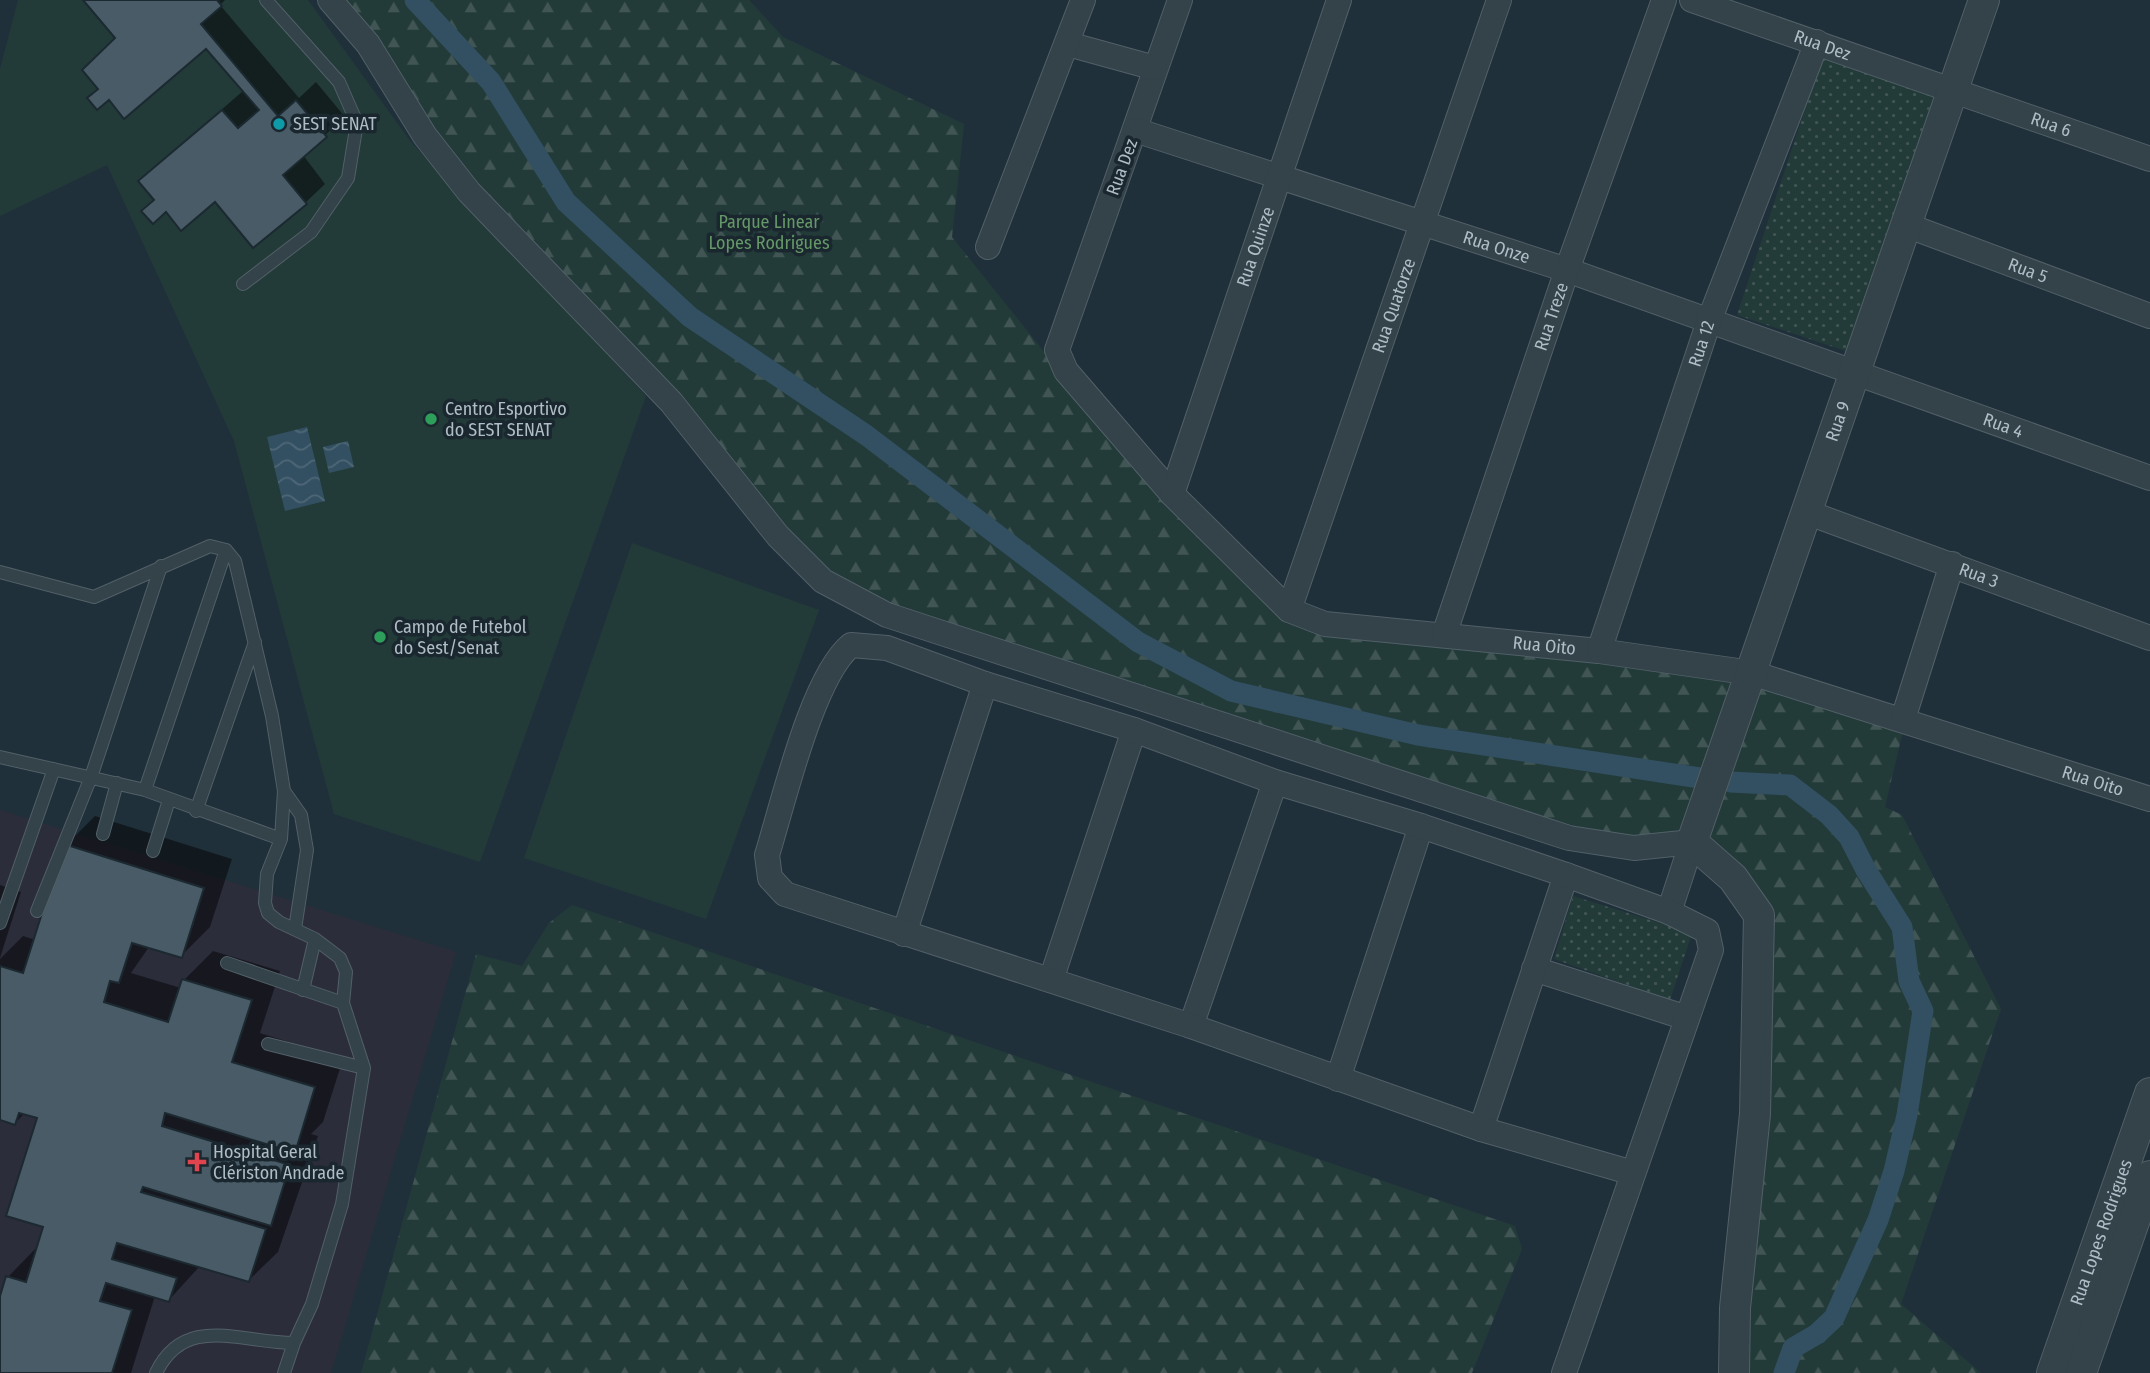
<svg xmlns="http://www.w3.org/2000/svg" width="2150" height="1373" viewBox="0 0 2150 1373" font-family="'Fira Sans Condensed',sans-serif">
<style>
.medical{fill:#2c2d3b}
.forest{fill:url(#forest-firs)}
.park{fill:url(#park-dots)}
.garden{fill:#223b39}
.water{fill:url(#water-waves)}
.shadow{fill:#0007}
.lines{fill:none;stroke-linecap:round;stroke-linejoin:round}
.canal{stroke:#335062;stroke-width:21}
.building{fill:#485b66;stroke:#1c2931;stroke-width:2}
.service-casing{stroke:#526068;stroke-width:14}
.minor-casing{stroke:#526068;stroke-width:26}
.tertiary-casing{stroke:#526068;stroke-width:32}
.service{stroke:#34424a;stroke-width:12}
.minor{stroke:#34424a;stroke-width:24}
.tertiary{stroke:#34424a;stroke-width:30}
.culture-dot{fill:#0f9aa8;stroke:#1a272f;stroke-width:2.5}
.leisure-dot{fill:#2e9e5b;stroke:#1a272f;stroke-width:2.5}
.health-dot{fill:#e0444e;stroke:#1a272f;stroke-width:2.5}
.labels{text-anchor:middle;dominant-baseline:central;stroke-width:7;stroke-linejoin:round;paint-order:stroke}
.street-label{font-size:18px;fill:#afbdc7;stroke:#1a272f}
.poi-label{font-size:18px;fill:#afbdc7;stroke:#1a272f;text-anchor:start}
.park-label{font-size:18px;fill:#659867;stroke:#1a272f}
</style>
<defs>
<pattern id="forest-firs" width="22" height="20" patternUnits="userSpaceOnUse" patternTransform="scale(1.75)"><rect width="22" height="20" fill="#223b39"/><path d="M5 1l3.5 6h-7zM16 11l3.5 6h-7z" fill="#405554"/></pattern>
<pattern id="park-dots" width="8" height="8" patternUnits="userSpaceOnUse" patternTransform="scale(1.75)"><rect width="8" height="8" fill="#223b39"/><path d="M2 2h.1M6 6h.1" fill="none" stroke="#405554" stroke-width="1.8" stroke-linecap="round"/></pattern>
<pattern id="water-waves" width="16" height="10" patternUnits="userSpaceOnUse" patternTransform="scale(1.75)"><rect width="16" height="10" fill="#335062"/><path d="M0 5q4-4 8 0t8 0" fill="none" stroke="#4e6777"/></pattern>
</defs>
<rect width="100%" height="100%" fill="#20303a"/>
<path class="medical" d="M0,810L456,952L331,1373H0Z"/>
<path class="forest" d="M345,0H749L783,37L964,124L952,237L1053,363L1286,611L1600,647L1907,714L1885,807L1902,815L2001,1009L1901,1304L1981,1373H1729L1757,920L1706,855L1636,852L886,613L822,578L466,185Z
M572,905L1515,1226L1522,1249L1472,1373H361L476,954L522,966L549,923Z"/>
<path class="park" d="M1823,55L1935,92L1849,352L1737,315Z
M1573,896L1692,933L1670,1000L1554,959Z"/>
<path class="garden" d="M18,0H308L411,142L646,396L480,862L334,814L234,441L107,165L0,216V69Z
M632,543L819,610L706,919L524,858Z"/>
<path class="water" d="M307,427L325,501L285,511L267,437Z
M348,441L354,467L329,473L323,447Z"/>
<path class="shadow" d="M85,0H225L220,5L299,98L316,82L345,117L303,155L325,184L305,203L156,199L140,181L244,90L206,46L100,88L117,38Z
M95,816L232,859L210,927L181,956L149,947L131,973L181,988L184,980L213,951L280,971L260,1033L343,1059L323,1122L311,1134L318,1136L278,1252L249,1280L200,1266L169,1300L155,1296L131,1373H0V1302L8,1277L36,1248L45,1225L39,1117L25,1113L15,1123L0,1118V959L23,936L36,940L66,845Z
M0,885L21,892L0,958Z"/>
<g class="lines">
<path class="canal" d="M415,0L491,82L566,202L690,317L866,435L1138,642L1231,691L1418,735L1700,778
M1730,782L1790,785L1829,815L1849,837L1866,870L1902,927L1909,981L1923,1011L1907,1115L1894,1171L1878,1220L1834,1318L1817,1334L1793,1348L1784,1373"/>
</g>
<path class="building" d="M83,0H217L222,6L201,24L278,116L296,100L327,137L283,175L307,204L253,248L215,202L181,231L166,212L153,224L141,211L154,200L138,181L222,110L238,128L259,110L206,49L124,119L109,100L97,110L87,98L98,89L82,70L115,38Z
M64,844L204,888L182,958L132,943L119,983L110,981L104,1002L168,1022L182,979L252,1000L232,1062L315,1087L295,1153L165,1113L162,1126L290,1165L271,1226L143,1187L141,1192L266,1229L249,1282L117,1243L112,1259L177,1278L169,1302L106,1283L100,1301L132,1310L112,1373H0V1296L6,1276L26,1282L43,1227L6,1216L37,1118L19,1113L15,1125L0,1120V966L23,973Z"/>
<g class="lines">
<g class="service-casing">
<path id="service" d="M243,284L311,232L348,178L357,123L339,82L266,0
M0,572L94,597L210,546L226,550L235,561L272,716L284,791L281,839L267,874L265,903L268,913L279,922L315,939L340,958L346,972L343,1003L364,1068L342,1204L312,1304L294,1343C241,1343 185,1313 156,1373
M0,757L145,790L281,839
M145,790L226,550
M284,791L301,815L307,850L295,929
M196,811L255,642
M103,834L117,783
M153,851L169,800
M37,911L91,777L161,566
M0,923L54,769
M227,963L343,1003
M303,990L315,939
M268,1044L364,1068
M284,1373L294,1343"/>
</g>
<g class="minor-casing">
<g id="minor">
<path d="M330,0L368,44L425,136L469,192L671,402L778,536L823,581L887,615L1569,838L1634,848L1692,842L1669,912"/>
<path id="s1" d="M1180,0L1057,350L1066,371L1172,494L1289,610L1325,624L1599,651L1752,673L2150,799"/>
<path id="s2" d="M1692,0L2150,159"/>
<path d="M1068,44L1155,68"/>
<path id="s3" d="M1135,130L1567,270L2150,478"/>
<path id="s4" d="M1906,225L2150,316"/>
<path d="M988,247L1083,0"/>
<path id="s5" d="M1172,494L1339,0"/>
<path id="s6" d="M1806,512L2150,638"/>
<path id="s7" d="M1289,610L1499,0"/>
<path id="s8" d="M1444,635L1567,270L1664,0"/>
<path id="s9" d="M1599,651L1709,321L1817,42"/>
<path d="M1903,719L1952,564"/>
<path d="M904,934L985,684"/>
<path d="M1534,969L1687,1018"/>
<path d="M1051,980L1134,730"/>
<path d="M1191,1026L1275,782"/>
<path d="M1338,1079L1421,826"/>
<path d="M1481,1129L1566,875"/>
<path d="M1564,1373L1711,950L1707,931L1669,912L1566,875L1421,826L1275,782L1134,730L985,684L887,648L851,645C812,677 783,804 767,855L770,878L785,894L1191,1026L1481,1129L1633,1173"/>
</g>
</g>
<g class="tertiary-casing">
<g id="tertiary">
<path id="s10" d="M1734,1373L1735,1308L1755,1114L1759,915L1733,878L1692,842L1984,0"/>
<path id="s11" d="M2052,1373L2150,1093"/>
<path d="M2081,1373L2150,1176"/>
</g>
</g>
<use href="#service" class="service"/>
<use href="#minor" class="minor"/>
<use href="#tertiary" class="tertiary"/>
</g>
<circle class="culture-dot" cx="279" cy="124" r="7"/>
<g class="leisure-dot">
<circle cx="431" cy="419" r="7"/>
<circle cx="380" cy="637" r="7"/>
</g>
<path class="health-dot" d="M193.5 1151.5h7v7h7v7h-7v7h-7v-7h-7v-7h7z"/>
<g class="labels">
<g class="street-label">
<text stroke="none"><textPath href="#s2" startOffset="138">Rua Dez</textPath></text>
<text stroke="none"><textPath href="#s2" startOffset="380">Rua 6</textPath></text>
<text transform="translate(1122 167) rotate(-70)">Rua Dez</text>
<text stroke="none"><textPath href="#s3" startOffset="380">Rua Onze</textPath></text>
<text stroke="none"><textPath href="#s5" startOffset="261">Rua Quinze</textPath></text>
<text stroke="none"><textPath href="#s4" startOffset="130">Rua 5</textPath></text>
<text stroke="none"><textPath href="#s7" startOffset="322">Rua Quatorze</textPath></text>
<text stroke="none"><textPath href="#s8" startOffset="336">Rua Treze</textPath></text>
<text stroke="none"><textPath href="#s9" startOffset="324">Rua 12</textPath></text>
<text stroke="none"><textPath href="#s10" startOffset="1004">Rua 9</textPath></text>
<text stroke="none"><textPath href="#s3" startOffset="917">Rua 4</textPath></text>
<text stroke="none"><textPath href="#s6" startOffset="184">Rua 3</textPath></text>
<text stroke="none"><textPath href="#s1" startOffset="980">Rua Oito</textPath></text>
<text stroke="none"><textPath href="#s1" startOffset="1547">Rua Oito</textPath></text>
<text stroke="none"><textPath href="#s11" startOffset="149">Rua Lopes Rodrigues</textPath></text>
</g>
<g class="poi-label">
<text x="293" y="124">SEST SENAT</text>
<text x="445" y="409">Centro Esportivo<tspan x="445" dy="21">do SEST SENAT</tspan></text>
<text x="394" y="627">Campo de Futebol<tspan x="394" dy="21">do Sest/Senat</tspan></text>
<text x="213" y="1152">Hospital Geral<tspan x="213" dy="21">Clériston Andrade</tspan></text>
</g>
<g class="park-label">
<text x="769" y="222">Parque Linear<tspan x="769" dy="21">Lopes Rodrigues</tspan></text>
</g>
</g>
</svg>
